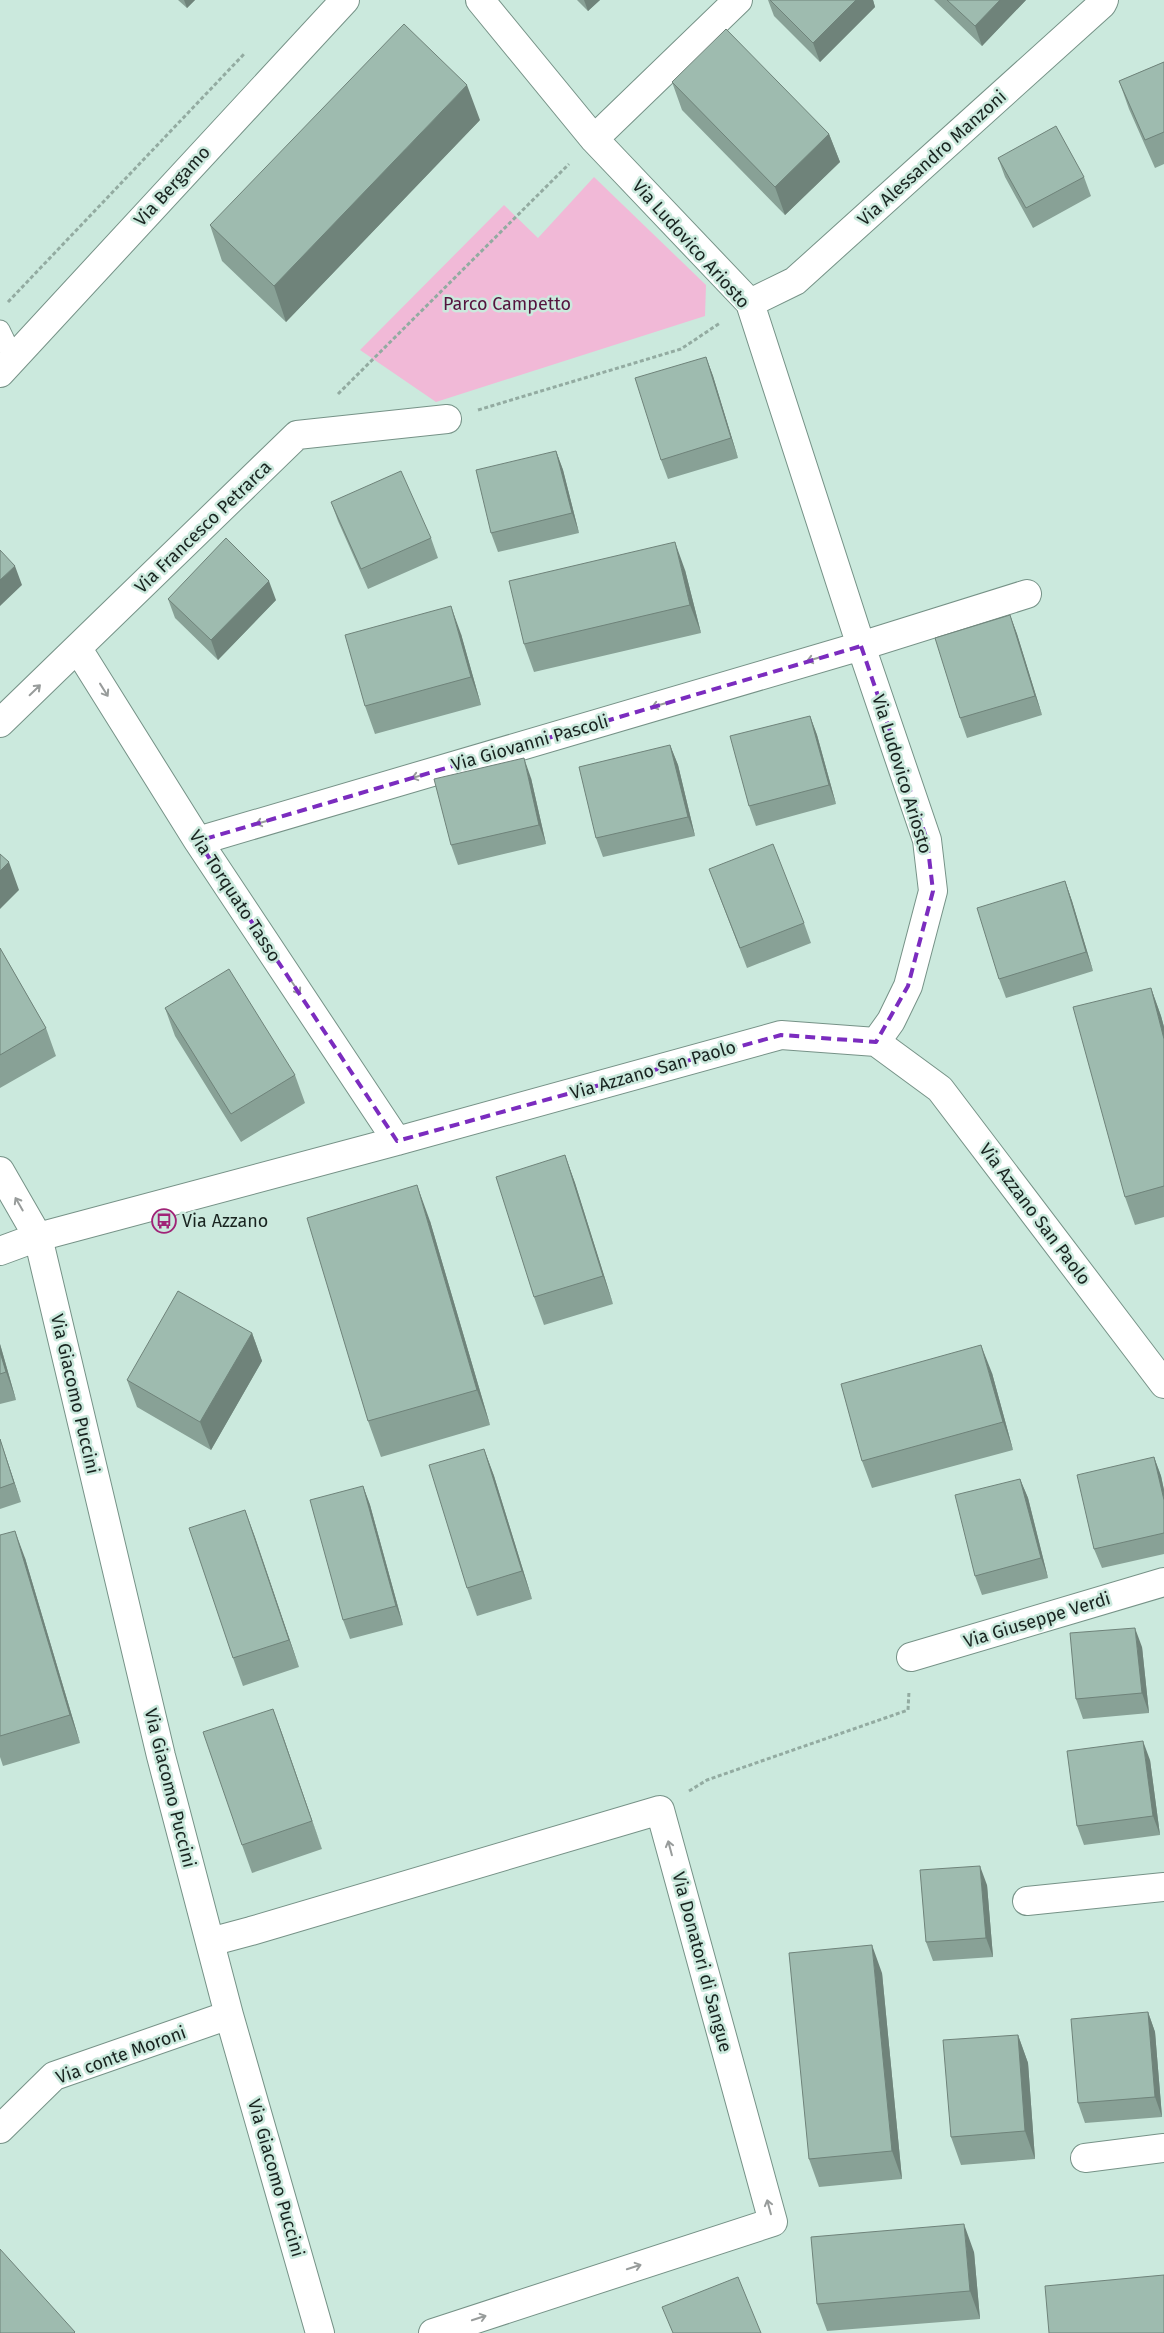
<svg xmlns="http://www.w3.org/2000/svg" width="1164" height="2333" viewBox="0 0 1164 2333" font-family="'Fira Sans',sans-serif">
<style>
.green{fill:#f1b9d7}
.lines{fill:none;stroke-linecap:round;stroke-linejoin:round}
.service-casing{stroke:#769287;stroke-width:21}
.minor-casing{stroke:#769287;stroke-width:30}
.path{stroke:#93aba1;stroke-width:3;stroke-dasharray:4 2.5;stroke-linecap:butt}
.service{stroke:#fff;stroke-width:19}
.minor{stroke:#fff;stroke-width:28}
.wall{fill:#88a196}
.shaded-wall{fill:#6f837a}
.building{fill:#9ebbaf;stroke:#6f837a}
.oneway{stroke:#989c9b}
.marked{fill:none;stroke:#7b2cbf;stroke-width:4;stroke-dasharray:10 6;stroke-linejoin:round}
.labels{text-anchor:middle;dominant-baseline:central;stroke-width:5;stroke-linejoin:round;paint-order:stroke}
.street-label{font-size:18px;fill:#192420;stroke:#cbe9dd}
.park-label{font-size:18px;fill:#55143e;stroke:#cbe9dd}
.poi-label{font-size:18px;fill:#192420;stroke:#cbe9dd;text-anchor:start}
</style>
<rect width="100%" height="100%" fill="#cbe9dd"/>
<path class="green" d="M594,177L706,285L705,316L436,402L360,350L504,205L538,238Z"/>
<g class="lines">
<g class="service-casing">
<path id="service" d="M0,330L14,359"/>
</g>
<g class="minor-casing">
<path id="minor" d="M480,0L594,139L750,303L861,646L927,840L933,891L908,986L891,1021L876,1042
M594,139L738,0
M750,303L795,281L1102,4L1104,0
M0,373L345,0
M78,649L198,841L397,1141
M0,723L297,435L447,419
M198,841L861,646L1027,594
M0,1171L38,1237L161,1756L229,2015L320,2333
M0,1251L38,1237L397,1141L781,1035L876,1042L940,1089L1164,1384
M911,1657L1164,1582
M1027,1901L1164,1887
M210,1942L251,1931L660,1810L773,2222L433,2333
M0,2129L54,2076L229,2015
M1085,2158L1164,2148"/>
</g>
<path class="path" d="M8,302L245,53
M338,394L569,164
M478,410L681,349L720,323
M689,1791L707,1780L908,1710L909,1691"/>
<use href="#service" class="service"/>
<use href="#minor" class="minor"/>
</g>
<path class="wall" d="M178,0H195L187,8Z
M577,0H600L588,11Z
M768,0H873L875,7L820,62L774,16Z
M934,0H1026L982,46Z
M1164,62V164L1155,168L1129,109L1119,81Z
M672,82L829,134L840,162L785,215L682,110Z
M480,120L286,322L222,261L210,225Z
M998,158L1084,177L1091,196L1033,228L1005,177Z
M706,357L713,376L738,458L668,479L661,460Z
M556,451L563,470L579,533L498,552L491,533Z
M331,502L431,538L438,558L368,589L338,521Z
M685,570L701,633L534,672L524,644Z
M168,599L276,600L218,660L175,618Z
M1010,615L1017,634L1042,715L967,738L960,718Z
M461,634L481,705L375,734L365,706Z
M810,716L817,735L836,804L756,826L749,806Z
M670,745L678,765L695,836L603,857L596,838Z
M531,778L546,844L458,865L451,845Z
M709,869L804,923L811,943L747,968Z
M1065,881L1072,901L1093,971L1006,998L999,979Z
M0,948L46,1028L56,1056L0,1088Z
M1151,988L1161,1016L1164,1027V1217L1135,1225L1125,1197Z
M165,1008L295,1075L305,1103L241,1142L175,1036Z
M565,1155L575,1183L613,1304L544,1325L534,1297Z
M430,1221L490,1425L381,1457L368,1421Z
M252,1333L262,1361L211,1450L137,1407L127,1380Z
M0,1344L16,1400L0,1404Z
M992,1373L1013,1450L872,1488L862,1461Z
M0,1439L21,1502L0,1509Z
M484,1449L494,1476L532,1599L477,1616L467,1588Z
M1154,1457L1161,1476L1164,1490V1554L1102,1568L1094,1549Z
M1020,1479L1028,1498L1048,1578L982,1595L975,1576Z
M363,1486L370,1505L403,1625L350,1639L343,1620Z
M245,1510L299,1667L243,1686L233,1658Z
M0,1535L25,1558L80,1743L3,1766L0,1757Z
M1142,1647L1149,1713L1083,1719L1076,1699Z
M273,1709L322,1849L252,1873L242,1845Z
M1150,1760L1160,1835L1084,1845L1077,1826Z
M987,1885L993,1957L933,1961L926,1942Z
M882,1973L902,2179L819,2187L809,2159Z
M1148,2012L1155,2032L1162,2117L1085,2123L1078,2103Z
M1018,2035L1028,2063L1035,2159L961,2165L951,2137Z
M974,2252L980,2319L827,2331L817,2304Z"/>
<path class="shaded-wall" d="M184,0H195L187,8Z
M584,0H600L588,11Z
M856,0H873L875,7L820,62L813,43Z
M1000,0H1026L982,46L975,26Z
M467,85L480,120L286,322L274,286Z
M829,134L840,162L785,215L775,187Z
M706,357L713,376L738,458L731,438Z
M556,451L563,470L579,533L572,513Z
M675,542L685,570L701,633L690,605Z
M15,566L22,585L0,606V580Z
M269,581L276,600L218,660L211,640Z
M451,606L461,634L481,705L471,677Z
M1010,615L1017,634L1042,715L1035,696Z
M810,716L817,735L836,804L829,785Z
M670,745L678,765L695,836L688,817Z
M524,758L531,778L546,844L539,825Z
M9,862L19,890L0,909V871Z
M1065,881L1072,901L1093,971L1086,952Z
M1151,988L1161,1016L1164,1027V1039Z
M565,1155L575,1183L613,1304L603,1276Z
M417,1185L430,1221L490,1425L477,1390Z
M252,1333L262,1361L211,1450L200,1422Z
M0,1344L16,1400L6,1372L0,1352Z
M981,1345L992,1373L1013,1450L1003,1422Z
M0,1439L21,1502L14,1483Z
M484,1449L494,1476L532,1599L522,1571Z
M1154,1457L1161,1476L1164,1490V1500Z
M1020,1479L1028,1498L1048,1578L1041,1558Z
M363,1486L370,1505L403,1625L396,1606Z
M245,1510L255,1537L299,1667L289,1640Z
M15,1531L25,1558L80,1743L70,1715Z
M1135,1628L1142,1647L1149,1713L1142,1693Z
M273,1709L283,1736L322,1849L312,1821Z
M1143,1741L1150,1760L1160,1835L1153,1816Z
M980,1866L987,1885L993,1957L986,1938Z
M872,1945L882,1973L902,2179L892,2151Z
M1148,2012L1155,2032L1162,2117L1155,2097Z
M1018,2035L1028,2063L1035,2159L1025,2131Z
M964,2224L974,2252L980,2319L970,2291Z"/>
<path class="building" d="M770,0H856L813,43Z
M947,0H1000L975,26Z
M404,24L467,85L274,286L210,225Z
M726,29L829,134L775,187L672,82Z
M1164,62V132L1145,140L1119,81Z
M1056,126L1084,177L1026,208L998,158Z
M706,357L731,438L661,460L635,378Z
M556,451L572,513L491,533L476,470Z
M401,471L431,538L361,569L331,502Z
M226,538L269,581L211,640L168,599Z
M675,542L690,605L524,644L509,581Z
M0,550L15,566L0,580Z
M451,606L471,677L365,706L345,635Z
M1010,615L1035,696L960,718L935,638Z
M810,716L829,785L749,806L730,736Z
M670,745L688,817L596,838L579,767Z
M524,758L539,825L451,845L434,779Z
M773,844L804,923L740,948L709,869Z
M0,854L9,862L0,871Z
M1065,881L1086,952L999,979L977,908Z
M0,948L46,1028L0,1055Z
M229,969L295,1075L231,1114L165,1008Z
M1151,988L1164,1039V1186L1125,1197L1073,1007Z
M565,1155L603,1276L534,1297L496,1177Z
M417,1185L477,1390L368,1421L307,1218Z
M178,1291L252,1333L200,1422L127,1380Z
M981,1345L1003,1422L862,1461L841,1384Z
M0,1352L6,1372L0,1374Z
M0,1439L14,1483L0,1488Z
M484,1449L522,1571L467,1588L429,1465Z
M1154,1457L1164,1500V1533L1094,1549L1077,1475Z
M1020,1479L1041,1558L975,1576L955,1495Z
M363,1486L396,1606L343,1620L310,1500Z
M245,1510L289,1640L233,1658L189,1528Z
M15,1531L70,1715L0,1736V1535Z
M1135,1628L1142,1693L1076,1699L1070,1633Z
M273,1709L312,1821L242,1845L203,1732Z
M1143,1741L1153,1816L1077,1826L1067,1751Z
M980,1866L986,1938L926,1942L920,1870Z
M872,1945L892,2151L809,2159L789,1953Z
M1148,2012L1155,2097L1078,2103L1071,2019Z
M1018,2035L1025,2131L951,2137L943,2040Z
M964,2224L970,2291L817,2304L811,2237Z
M0,2249L75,2332L74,2333H0Z
M1164,2275V2333H1049L1045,2286Z
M738,2277L761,2333H673L662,2307Z"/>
<defs><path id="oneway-shaft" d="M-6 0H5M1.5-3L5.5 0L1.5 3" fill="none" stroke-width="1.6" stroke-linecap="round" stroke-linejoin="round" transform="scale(1.25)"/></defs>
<g class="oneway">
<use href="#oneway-shaft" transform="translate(814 659) rotate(164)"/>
<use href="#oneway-shaft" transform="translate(35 690) rotate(-44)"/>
<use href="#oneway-shaft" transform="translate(104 690) rotate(58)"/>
<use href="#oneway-shaft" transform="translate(659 705) rotate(164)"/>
<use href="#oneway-shaft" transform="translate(419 776) rotate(164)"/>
<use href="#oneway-shaft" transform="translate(263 822) rotate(164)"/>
<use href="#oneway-shaft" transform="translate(296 988) rotate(56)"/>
<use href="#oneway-shaft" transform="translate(19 1204) rotate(-120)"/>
<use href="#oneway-shaft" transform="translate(670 1848) rotate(-105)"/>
<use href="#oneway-shaft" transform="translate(769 2207) rotate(-105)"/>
<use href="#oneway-shaft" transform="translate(634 2267) rotate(-18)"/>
<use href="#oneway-shaft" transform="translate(479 2318) rotate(-18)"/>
</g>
<path class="marked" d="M861,646L927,840L933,891L908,986L876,1042L781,1035L397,1141L198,841Z"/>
<defs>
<g id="bus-ring" transform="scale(1.25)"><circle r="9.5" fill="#cbe9dd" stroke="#a02377" stroke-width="1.5"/><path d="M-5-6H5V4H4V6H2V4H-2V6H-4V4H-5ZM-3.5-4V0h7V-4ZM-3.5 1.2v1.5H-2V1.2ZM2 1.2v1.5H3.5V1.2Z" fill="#a02377"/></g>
</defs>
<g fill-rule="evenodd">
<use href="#bus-ring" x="164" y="1221"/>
</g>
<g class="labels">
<g class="street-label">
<text transform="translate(932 158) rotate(-42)">Via Alessandro Manzoni</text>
<text transform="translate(172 186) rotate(-47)">Via Bergamo</text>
<text transform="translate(691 244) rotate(48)">Via Ludovico Ariosto</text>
<text transform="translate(203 527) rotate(-44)">Via Francesco Petrarca</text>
<text transform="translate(530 743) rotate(-16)">Via Giovanni Pascoli</text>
<text transform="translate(902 774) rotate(73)">Via Ludovico Ariosto</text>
<text transform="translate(235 896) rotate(57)">Via Torquato Tasso</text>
<text transform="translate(653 1070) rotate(-16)">Via Azzano San Paolo</text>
<text transform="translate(1035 1214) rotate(53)">Via Azzano San Paolo</text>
<text transform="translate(75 1394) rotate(77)">Via Giacomo Puccini</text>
<text transform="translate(1037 1620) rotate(-17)">Via Giuseppe Verdi</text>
<text transform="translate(170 1788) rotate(76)">Via Giacomo Puccini</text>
<text transform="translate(702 1962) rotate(75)">Via Donatori di Sangue</text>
<text transform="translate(121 2055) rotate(-20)">Via conte Moroni</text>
<text transform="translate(276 2178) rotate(74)">Via Giacomo Puccini</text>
</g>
<g class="park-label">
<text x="507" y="304">Parco Campetto</text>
</g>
<g class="poi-label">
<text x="182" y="1221">Via Azzano</text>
</g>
</g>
</svg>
